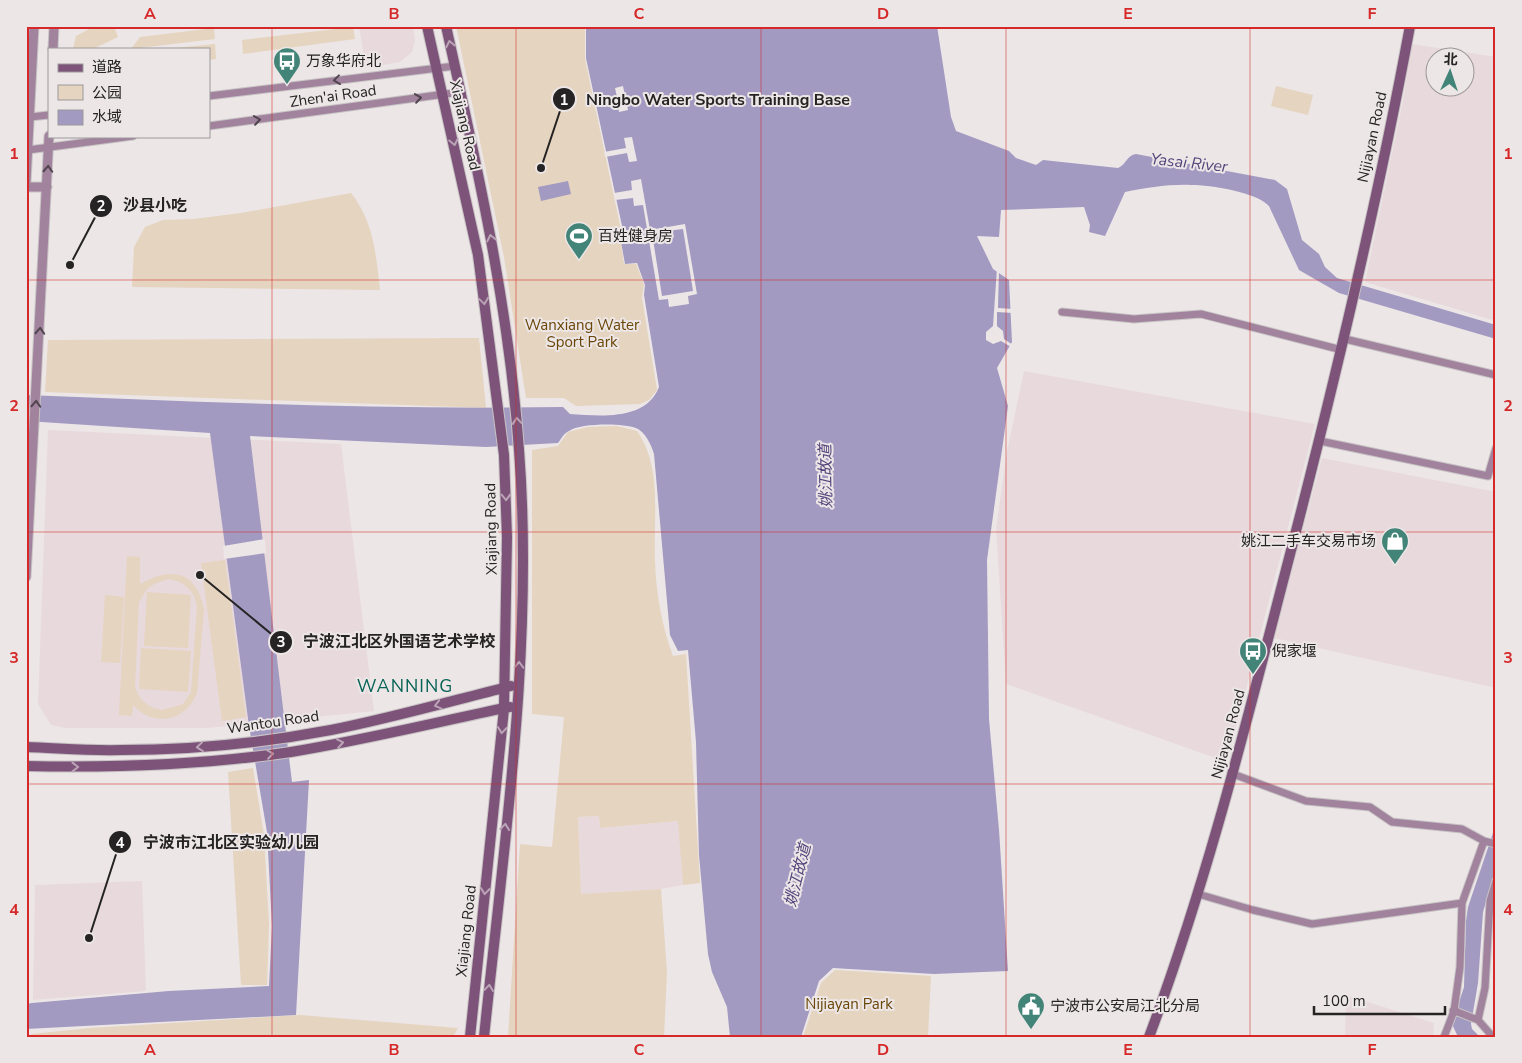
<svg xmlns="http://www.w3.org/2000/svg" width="1522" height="1063" viewBox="0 0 1522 1063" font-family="'Nunito Sans','Noto Sans SC',sans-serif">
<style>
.built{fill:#e8d9dc;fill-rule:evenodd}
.green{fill:#e5d4bf;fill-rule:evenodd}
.water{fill:#a29ac1}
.pier{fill:#ece6e7;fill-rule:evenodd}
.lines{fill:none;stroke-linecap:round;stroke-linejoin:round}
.minor-casing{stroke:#c8c3c4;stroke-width:9}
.tertiary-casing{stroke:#c8c3c4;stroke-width:11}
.secondary-casing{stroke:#c8c3c4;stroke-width:12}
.minor{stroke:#a1839e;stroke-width:7}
.tertiary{stroke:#a1839e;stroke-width:9}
.secondary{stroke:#7d537a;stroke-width:10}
.oneway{stroke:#baa4b6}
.oneway2{stroke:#50454e}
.grid{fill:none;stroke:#d62828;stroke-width:1;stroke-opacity:0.55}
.labels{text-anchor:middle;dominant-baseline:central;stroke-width:4;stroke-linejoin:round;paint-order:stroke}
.poi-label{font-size:15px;fill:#252323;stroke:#ece6e7;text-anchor:start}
.street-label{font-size:15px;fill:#252323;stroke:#ece6e7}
.park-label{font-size:15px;fill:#6b4707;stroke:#ece6e7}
.water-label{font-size:16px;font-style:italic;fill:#54467c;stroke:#ece6e7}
.quarter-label{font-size:18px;letter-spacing:1px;fill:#066254;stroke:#ece6e7}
.leader{fill:none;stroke:#252323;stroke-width:2}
.callout-dot{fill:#252323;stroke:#ece6e7;stroke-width:2}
.mark-label{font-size:15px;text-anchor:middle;font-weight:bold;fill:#fff}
.callout-label{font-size:16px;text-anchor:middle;font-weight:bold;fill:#252323;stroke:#ece6e7;stroke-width:4;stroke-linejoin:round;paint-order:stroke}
.neatline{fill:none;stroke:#d62828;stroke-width:2}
.grid-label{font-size:16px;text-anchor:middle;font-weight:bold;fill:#d62828}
</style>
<rect width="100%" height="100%" fill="#ece6e7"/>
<path class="built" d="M359,26H413L415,41L412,52L400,62L366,68Z
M1412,44L1496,57V321L1365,282L1403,101ZM1434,58H1464V88H1434Z
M1024,371L1315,424L1227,762L1006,684L996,529L1007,452Z
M48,430L341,444L374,711L207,728H65L51,725L38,704Z
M1322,458L1496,492V688L1274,638Z
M599,816L600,828L679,821L683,885L661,889L581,894L578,817Z
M142,881L146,991L33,1000L35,885Z
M1349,996L1434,1023L1433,1037H1345L1346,1000Z"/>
<path class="green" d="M95,26H114L118,37L93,49H73L76,36Z
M456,26H585V59L622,235H620L624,264H636L644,284L642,298L657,390L649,400L640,404L576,406L564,398H526L504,257Z
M353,27L355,39L243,54L242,40Z
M214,28L215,39L131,49L140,37Z
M215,44L216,59L209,60V49H165Z
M1276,86L1313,95L1308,115L1271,106Z
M351,193C374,222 376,255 380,290L132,287L134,247L145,227L163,220L194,219L241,213Z
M479,338L486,408L45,392L48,340Z
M617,426L637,431C663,468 653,519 655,562C656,593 662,627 673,656L686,654L700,883L683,885L678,821L600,828L599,816L578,817L581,894L661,889L667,972L664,1037H508L520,844L552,847L564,717L532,714V450L558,446L568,432L588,427Z
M127,556L140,557V584C172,566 197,571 204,610L197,693C186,721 154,728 133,705L132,716L119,715ZM168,579C184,581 194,590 197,606L191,692L183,704L162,710C148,708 137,699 135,685L139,602L147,589L154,584Z
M225,560L246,717L222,721L201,563Z
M147,592L191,595L188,648L144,646Z
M105,595L124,597L120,663L101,662Z
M141,648L191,651L188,692L139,689Z
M253,768L264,835L269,924L267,985H241L228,772Z
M835,970L931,976L928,1037H803L821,983Z
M300,1015L458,1028L453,1037H32L31,1034L91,1028Z"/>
<path class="water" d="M586,26H937L951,117L956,131L1009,151L1016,158L1036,165L1043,160L1118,168C1126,165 1127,155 1136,154L1275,180L1287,189L1302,240L1319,254L1325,267L1337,278L1496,325V339L1339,293L1299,270L1269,206C1256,192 1211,185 1191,185C1169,184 1146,188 1125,192L1105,236L1089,232L1090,225L1084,207L1001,210L999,237L977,236L993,269L1009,280L1012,342L997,368L1008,406L987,560L989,719L999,830L1008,971L934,974L833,968L819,981L801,1037H730L727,1007L712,972L708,954L699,855L696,742L688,650L678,651L670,635L654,454C651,444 645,432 636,428C623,423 580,423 569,431C564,433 561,439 558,443L486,447L250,436L292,782L309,780L296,1015L26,1029V1004L32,1003L169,991L269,986L272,926L267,832L249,726L210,433L26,421V395C205,402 384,410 563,407L570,414C600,416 646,421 659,387L644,295L645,285L637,263L625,264L620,236L624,235L586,58Z
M568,181L571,194L541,201L538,187Z
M1496,824V868L1483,912L1478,983L1471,1024L1472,1029L1480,1037H1458L1452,1024L1464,987L1466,921L1468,907Z"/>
<path class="pier" d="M623,86L628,110L619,112L618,103L596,106L595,101L617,97L615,88Z
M632,137L637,161L629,162L627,153L605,157L604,152L626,148L624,138Z
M641,179L650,230L685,224L697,294L688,296L689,304L669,307L668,299L659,300L643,205L634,206L633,198L615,200L614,193L632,190L631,181ZM683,229L693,291L662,296L652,233Z
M997,268L999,270L998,308L1013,309V313L997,312V326L1003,331L1004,339L1013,345L1011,347L1001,341L993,344L986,340V332L993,326Z
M265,539L266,553L224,559L223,546Z"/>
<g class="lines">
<g class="minor-casing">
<path id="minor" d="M209,96L455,66
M30,117L49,115
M209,126L460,92
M28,150L133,136
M1062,312L1134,319L1201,314L1342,350
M1345,339L1496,375
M1320,441L1488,476L1496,448
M1233,774L1306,801L1370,807L1392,822L1462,829L1484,841L1496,844
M1198,894L1253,910L1312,924L1462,903
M1455,1011L1478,1020L1493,1037
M1478,1020L1485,988L1490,901L1496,881
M1444,1037L1454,1011L1460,967L1462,903L1484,841"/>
</g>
<g class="tertiary-casing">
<path id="tertiary" d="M53,49L54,26
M26,182L34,26
M26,187H47
M26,577L49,136
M1454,1011H1455"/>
</g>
<g class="secondary-casing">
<path id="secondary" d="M427,26L478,255L504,455L507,537L504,709L470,1037
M446,26C477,166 509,307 519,450C534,645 504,843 484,1037
M26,747C58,748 89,751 121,750C191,750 262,743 331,730C392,718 451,701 511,686
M26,766C115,768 203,765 291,752C365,740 437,722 510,707
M1149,1037C1204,890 1242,740 1281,589C1330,402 1375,216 1410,26"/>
</g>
<use href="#minor" class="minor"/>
<use href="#tertiary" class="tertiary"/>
<use href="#secondary" class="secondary"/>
</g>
<defs><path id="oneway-chevron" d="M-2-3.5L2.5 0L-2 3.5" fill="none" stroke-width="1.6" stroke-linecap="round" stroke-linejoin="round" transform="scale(1.25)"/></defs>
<g class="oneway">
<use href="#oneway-chevron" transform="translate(450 44) rotate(-102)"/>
<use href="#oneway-chevron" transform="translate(454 142) rotate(78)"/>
<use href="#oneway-chevron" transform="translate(491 238) rotate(-102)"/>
<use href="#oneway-chevron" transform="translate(484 301) rotate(82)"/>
<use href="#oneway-chevron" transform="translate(517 421) rotate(-95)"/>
<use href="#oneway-chevron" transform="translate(506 497) rotate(88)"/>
<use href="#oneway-chevron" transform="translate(519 665) rotate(-89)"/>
<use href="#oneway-chevron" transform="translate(438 705) rotate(165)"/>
<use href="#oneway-chevron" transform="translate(502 730) rotate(96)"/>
<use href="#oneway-chevron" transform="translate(340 743) rotate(-10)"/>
<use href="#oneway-chevron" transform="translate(200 747) rotate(174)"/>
<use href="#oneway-chevron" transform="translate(270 754) rotate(-8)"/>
<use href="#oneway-chevron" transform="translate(75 767)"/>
<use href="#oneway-chevron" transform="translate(505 827) rotate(-84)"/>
<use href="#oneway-chevron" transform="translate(485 891) rotate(96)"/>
<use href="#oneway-chevron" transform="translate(489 988) rotate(-84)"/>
</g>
<g class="oneway2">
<use href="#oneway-chevron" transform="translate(337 80) rotate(173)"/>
<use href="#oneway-chevron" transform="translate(418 98) rotate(-8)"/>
<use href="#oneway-chevron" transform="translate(257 120) rotate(-8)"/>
<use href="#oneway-chevron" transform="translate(48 169) rotate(-87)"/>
<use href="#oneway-chevron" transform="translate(40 331) rotate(-87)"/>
<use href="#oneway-chevron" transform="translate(36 404) rotate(-87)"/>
</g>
<path class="grid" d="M272,26V1037M516,26V1037M761,26V1037M1006,26V1037M1250,26V1037M26,280H1496M26,532H1496M26,784H1496"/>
<defs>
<g id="bus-pin" transform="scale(1.4375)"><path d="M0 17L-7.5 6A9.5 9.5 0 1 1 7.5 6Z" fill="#428477" stroke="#ece6e7"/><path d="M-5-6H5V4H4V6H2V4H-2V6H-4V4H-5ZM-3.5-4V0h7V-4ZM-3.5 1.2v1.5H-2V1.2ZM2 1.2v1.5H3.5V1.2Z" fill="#fff"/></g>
<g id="stadium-pin" transform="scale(1.4375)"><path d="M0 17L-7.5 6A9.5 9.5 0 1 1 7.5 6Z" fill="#428477" stroke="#ece6e7"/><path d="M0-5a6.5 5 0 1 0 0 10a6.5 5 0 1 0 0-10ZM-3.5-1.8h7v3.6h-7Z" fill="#fff"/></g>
<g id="shop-pin" transform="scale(1.4375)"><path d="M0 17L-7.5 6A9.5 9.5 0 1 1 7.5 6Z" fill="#428477" stroke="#ece6e7"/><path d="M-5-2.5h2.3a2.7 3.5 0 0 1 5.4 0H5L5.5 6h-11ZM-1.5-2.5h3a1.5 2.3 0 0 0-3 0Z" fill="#fff"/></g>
<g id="civic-pin" transform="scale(1.4375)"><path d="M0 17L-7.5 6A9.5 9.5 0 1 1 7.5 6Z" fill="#428477" stroke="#ece6e7"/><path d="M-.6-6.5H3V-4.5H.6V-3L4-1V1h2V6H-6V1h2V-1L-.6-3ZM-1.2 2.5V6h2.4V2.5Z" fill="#fff"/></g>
</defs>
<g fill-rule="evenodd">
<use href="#bus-pin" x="287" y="61"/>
<use href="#stadium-pin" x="579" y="236"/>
<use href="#shop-pin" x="1395" y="541"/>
<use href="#bus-pin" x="1253" y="651"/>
<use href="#civic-pin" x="1031" y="1006"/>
</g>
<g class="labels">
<g class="poi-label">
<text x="306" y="61">万象华府北</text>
<text x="598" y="236">百姓健身房</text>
<text x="1376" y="541" text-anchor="end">姚江二手车交易市场</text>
<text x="1272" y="651">倪家堰</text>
<text x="1050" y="1006">宁波市公安局江北分局</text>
</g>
<g class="street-label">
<text transform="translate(333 96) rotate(-8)">Zhen'ai Road</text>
<text transform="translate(465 125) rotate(77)">Xiajiang Road</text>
<text transform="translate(1372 137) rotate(-78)">Nijiayan Road</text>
<text transform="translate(491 529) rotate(-91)">Xiajiang Road</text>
<text transform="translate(273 722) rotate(-8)">Wantou Road</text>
<text transform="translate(1228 734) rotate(-75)">Nijiayan Road</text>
<text transform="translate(466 931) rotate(-84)">Xiajiang Road</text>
</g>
<g class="park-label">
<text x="582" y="325">Wanxiang Water<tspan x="582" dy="17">Sport Park</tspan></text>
<text x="849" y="1004">Nijiayan Park</text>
</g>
<g class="water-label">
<text transform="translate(1189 163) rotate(6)">Yasai River</text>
<text transform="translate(826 476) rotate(-91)">姚江故道</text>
<text transform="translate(798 875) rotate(-76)">姚江故道</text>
</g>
<g class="quarter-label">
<text x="405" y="686">WANNING</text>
</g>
</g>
<path class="leader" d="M541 168L564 99M70 265L101 206M200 575L281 642M89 938L120 842"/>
<g class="callout-dot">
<circle cx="541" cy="168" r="5"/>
<circle cx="70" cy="265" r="5"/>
<circle cx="200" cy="575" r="5"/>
<circle cx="89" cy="938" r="5"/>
<circle cx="564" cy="99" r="12"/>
<circle cx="101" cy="206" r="12"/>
<circle cx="281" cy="642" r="12"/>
<circle cx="120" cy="842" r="12"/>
</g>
<g class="mark-label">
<text x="564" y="105">1</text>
<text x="101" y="211">2</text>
<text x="281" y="647">3</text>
<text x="120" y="848">4</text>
</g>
<g class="callout-label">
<text x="718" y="105">Ningbo Water Sports Training Base</text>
<text x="155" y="211">沙县小吃</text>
<text x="399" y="647">宁波江北区外国语艺术学校</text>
<text x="231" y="848">宁波市江北区实验幼儿园</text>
</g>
<rect width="1522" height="1063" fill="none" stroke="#ece6e7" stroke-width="55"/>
<rect x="48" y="48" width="162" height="90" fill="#ece6e7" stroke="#9c9899"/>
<rect x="58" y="64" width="25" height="8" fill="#7d537a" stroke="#9c9899"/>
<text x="92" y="72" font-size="15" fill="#252323">道路</text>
<rect x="58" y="85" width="25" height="15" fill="#e5d4bf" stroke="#9c9899"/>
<text x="92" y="98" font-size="15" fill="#252323">公园</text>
<rect x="58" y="110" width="25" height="15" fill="#a29ac1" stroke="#9c9899"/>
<text x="92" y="122" font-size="15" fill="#252323">水域</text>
<g transform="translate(1450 72) rotate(3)"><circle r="24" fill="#ece6e7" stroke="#9c9899"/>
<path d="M0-4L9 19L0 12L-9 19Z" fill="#428477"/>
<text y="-8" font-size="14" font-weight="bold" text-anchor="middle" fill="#252323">北</text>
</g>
<path d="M1314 1006v8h131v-8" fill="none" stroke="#252323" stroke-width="2.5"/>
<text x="1322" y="1006" font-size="15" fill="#252323" stroke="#ece6e7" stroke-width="4" paint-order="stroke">100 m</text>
<rect x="28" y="28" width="1466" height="1008" class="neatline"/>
<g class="grid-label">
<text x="150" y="19">A</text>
<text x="394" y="19">B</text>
<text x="639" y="19">C</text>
<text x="883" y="19">D</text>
<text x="1128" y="19">E</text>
<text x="1372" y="19">F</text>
<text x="14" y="159">1</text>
<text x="1508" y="159">1</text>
<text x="14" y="411">2</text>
<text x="1508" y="411">2</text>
<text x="14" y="663">3</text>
<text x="1508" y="663">3</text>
<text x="14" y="915">4</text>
<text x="1508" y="915">4</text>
<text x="150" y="1055">A</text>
<text x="394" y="1055">B</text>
<text x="639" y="1055">C</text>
<text x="883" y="1055">D</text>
<text x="1128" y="1055">E</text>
<text x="1372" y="1055">F</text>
</g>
</svg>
